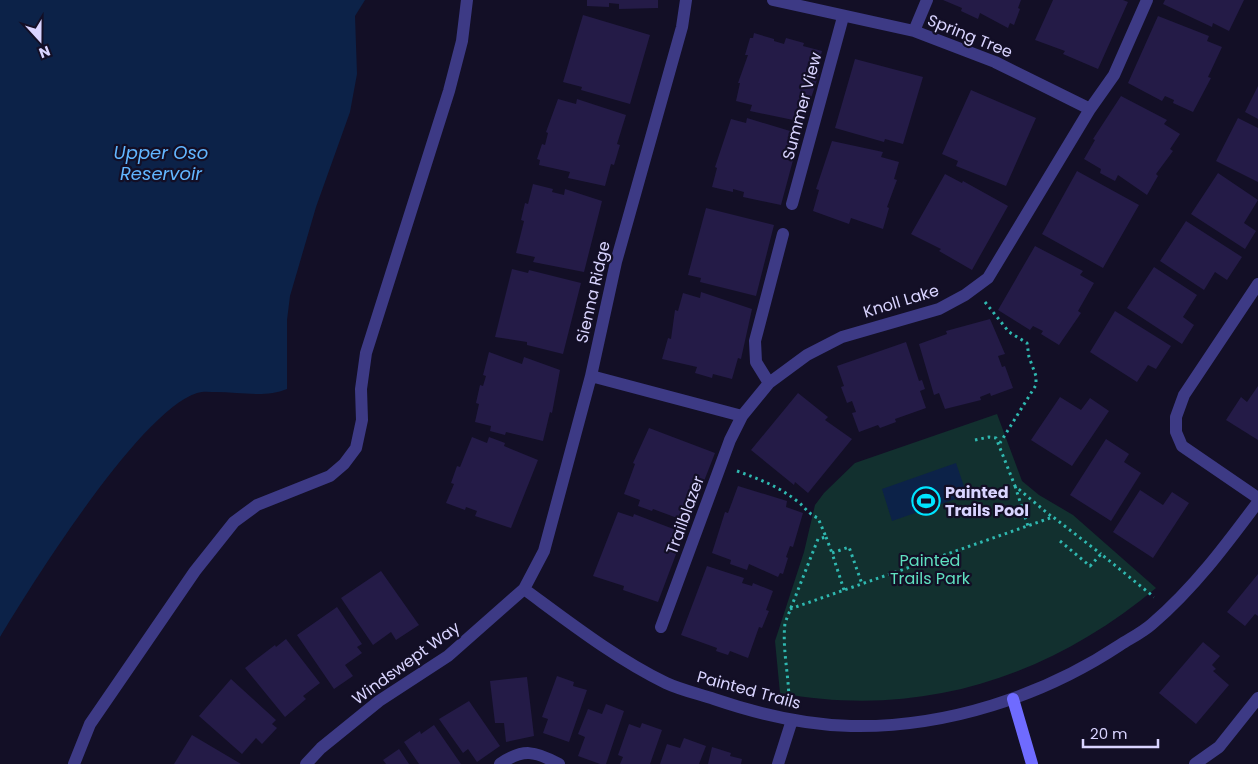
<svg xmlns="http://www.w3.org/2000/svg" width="1258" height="764" viewBox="0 0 1258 764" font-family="Poppins,sans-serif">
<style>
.green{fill:#12302f}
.water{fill:#0c2248}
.building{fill:#241b47}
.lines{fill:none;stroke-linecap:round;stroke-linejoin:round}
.path{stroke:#2fb8b0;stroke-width:3;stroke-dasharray:2.5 4;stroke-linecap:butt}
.lane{stroke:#3d3a85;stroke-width:12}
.street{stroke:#3d3a85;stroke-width:12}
.secondary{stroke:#6f6bff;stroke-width:12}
.labels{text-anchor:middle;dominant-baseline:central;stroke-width:4.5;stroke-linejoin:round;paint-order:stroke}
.street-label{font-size:16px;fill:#d9d4ff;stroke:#130f26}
.poi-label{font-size:16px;font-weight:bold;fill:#d9d4ff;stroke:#130f26;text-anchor:start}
.park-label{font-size:16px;fill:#5fe0c0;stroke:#130f26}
.water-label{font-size:18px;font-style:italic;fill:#62b6ff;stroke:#130f26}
</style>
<rect width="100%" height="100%" fill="#130f26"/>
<path class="green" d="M997,414L1022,481L1039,495L1073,515L1156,588C1048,678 920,719 780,693L775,641L804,552L815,505L824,493L855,463Z"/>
<path class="water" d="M0,0H365L355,16L357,74L350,112L316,207L290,296L287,320V389C265,398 240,392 216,392C210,392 203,391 197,393C140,411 33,582 0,637Z
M956,463L967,495L892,521L882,489Z"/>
<path class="building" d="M587,0H658V8L619,9V4L609,3V7L587,6Z
M943,0H1021L1018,8L1020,9L1014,25L1010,23L1008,28L980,13L978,19L961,11L962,8Z
M1053,0H1123L1128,2L1098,69L1063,54L1065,51L1035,40Z
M1165,0H1244L1229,31L1213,23L1212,27L1163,4Z
M583,15L650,35L630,104L581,90L582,87L563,82Z
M1158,16L1209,36L1207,41L1222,47L1208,77L1211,78L1193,112L1173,103L1174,100L1165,96L1162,101L1128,83Z
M754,33L774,39V41L784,44L786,38L804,43L803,46L822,51L816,73L819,74L803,122L750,111L752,105L736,101L740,83H738L748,55H745L750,38H753Z
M855,59L923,77L903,144L885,139L884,142L835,128Z
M1258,86V119L1245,112Z
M971,90L1036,118L1006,186L956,166L958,161L942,154Z
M1121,96L1167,120L1164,124L1180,134L1170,149L1173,151L1156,174L1158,176L1147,195L1118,175L1115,181L1100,173L1101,169L1084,159L1095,140L1093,139Z
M558,99L576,104L577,99L626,115L617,144L620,145L614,165L611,164L605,186L568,178L570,172L539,165L540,160L537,159L542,144L545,145L548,133L546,132Z
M747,118L800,134L781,205L743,197L744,192L733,189V192L712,187L717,168L715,167L731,119L746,123Z
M1238,118L1258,128V182L1216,161Z
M832,141L883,152L881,157L899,162L894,179L897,180L887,207L889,208L883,229L851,218L849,224L813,211L819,190L816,189Z
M1077,171L1139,205L1103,268L1042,234Z
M1218,173L1258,200L1244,223L1256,231L1245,249L1191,214Z
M945,174L962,183L963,181L1008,206L972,270L939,251L941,249L911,234Z
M533,184L553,189L552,192L564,195L565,189L602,201L584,272L533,262L535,257L516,253L524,221L521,220L525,203L528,204Z
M706,208L774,225L756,296L700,282L701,278L688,275Z
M1186,221L1242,257L1227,280L1215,272L1204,290L1160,261Z
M1035,246L1083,271L1080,275L1094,283L1078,311L1081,313L1059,345L1041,334L1043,331L1033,326L1030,330L998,310Z
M1154,267L1197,295L1183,317L1194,325L1182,344L1127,308Z
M512,269L528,273L529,270L581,283L563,354L527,345V342L495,337Z
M701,292L752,309L741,359L738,358L732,379L713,374L712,378L695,373L697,367L662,359L668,338L671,339L675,310L678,311L683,293L700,298Z
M1115,311L1171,346L1156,369L1148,365L1137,382L1090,352Z
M990,319L1005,354L998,356L1002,367L1005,366L1013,388L991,396L990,393L980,397L981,400L945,409L939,393L934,395L919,344L947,334L946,331Z
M906,342L919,381L922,380L925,389L920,391L926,408L895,419L896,422L880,428L878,425L859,432L852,413L856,412L852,401L847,403L841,387L844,386L837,366Z
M489,352L522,364L524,357L560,370L552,413L550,412L543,441L506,432L505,435L490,431L491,426L475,422L479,404L476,403L480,385L483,386L486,376L483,375Z
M1258,386V440L1226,420L1241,397L1247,402Z
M798,393L828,417L825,420L852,439L808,493L795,482L794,485L751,450Z
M1060,397L1081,410L1090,398L1109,411L1072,466L1031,440Z
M649,428L715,453L688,522L653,509L652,511L638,506L640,500L624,494L635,464L633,463Z
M472,437L487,443L489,437L505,443L504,446L538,460L511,528L475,516L477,511L466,507L465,510L446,503L454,484L451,483L457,466L460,467Z
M1106,439L1129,454L1124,462L1141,473L1111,521L1070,495Z
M738,486L787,501L786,507L803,513L793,547L790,546L786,557L788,558L783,574L780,573L778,577L749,564L747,570L730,564L731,560L712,553L725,512L728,513Z
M1140,490L1163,505L1172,492L1189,503L1153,558L1113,532Z
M618,512L633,517L634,514L684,533L658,602L623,590L624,586L593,576Z
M707,566L744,578L742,583L752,586L753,583L773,591L766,610L769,611L762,628L759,627L748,658L730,651L728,655L716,651L717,648L681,635Z
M381,571L419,625L396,640L391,632L373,645L341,598Z
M1258,574V616L1255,614L1245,626L1227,612Z
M337,607L362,644L357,647L362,653L345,665L353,676L334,689L297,635Z
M286,639L320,683L303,696L306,699L285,717L245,668L275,645L276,647Z
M1203,642L1220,656L1212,665L1216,669L1213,671L1229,685L1196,724L1159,693Z
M557,676L574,682L573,686L587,690L569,742L543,733L548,719L542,717Z
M527,677L534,736L506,742L504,723H495L490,681Z
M231,679L276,720L272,724L277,728L262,744L256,738L242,754L199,716Z
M469,701L500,746L477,762L468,749L463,753L439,719Z
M606,704L624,711L606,764H600L578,756L585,737L578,734L588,709L602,714Z
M642,723L662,730L650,764H620L623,757L618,755L629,724L640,728Z
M434,725L461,764H419L404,742L420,731L421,734Z
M192,735L241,764H174Z
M684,738L706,746L699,764H660L667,744L680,748Z
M712,747L731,753L730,756L742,759L741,764H708Z
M399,749L409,764H386L383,760Z"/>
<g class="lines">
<path class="path" d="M985,302L1009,332L1027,343L1029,357L1036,376V385L1000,443
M975,440L989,437L996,438L1015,486L1052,517
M737,471C759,479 778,486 797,501C805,507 808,514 818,518L826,537L818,539L785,623C782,649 789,675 789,702
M1015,486L1028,526
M826,537L832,553
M1060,541L1090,566L1101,554L1154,597
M844,590L832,553L849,547L862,584
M790,609L1053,517L1101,554"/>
<path class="lane" d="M74,764L90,724L195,571L234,522L257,505L330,476L344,464L356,448L362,420L361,389L366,353L449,91L462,41L467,0"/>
<path class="street" d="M773,0L914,31L995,62L1090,109
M914,31L927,0
M792,204L843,17
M1258,284L1184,395L1176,417V432L1182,446L1258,498
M591,376L742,416L769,383L807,355L842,337L939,309L965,295L988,278L1090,109L1114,75L1147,0
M769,383L756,362L755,341L783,234
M524,589C569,622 615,658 666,683C681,690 699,694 714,699C758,714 805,725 851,726C946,728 1043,696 1120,645C1131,638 1143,632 1152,624C1194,588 1226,545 1258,502
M661,627L730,440L742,416
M306,764L321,748L379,701L448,656L524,589L544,551L591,376L616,262L682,27L686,0
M500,764C523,748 535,751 559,764
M778,764L792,720
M1195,764L1219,747L1258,698"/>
<path class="secondary" d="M1013,699L1032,764"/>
</g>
<defs>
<g id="stadium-ring" transform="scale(1.4375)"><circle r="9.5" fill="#130f26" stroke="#00e5ff" stroke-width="1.5"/><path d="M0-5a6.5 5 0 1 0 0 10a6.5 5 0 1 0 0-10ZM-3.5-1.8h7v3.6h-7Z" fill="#00e5ff"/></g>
</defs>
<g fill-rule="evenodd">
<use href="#stadium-ring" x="926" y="501"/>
</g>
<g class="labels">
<g class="street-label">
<text transform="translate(970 36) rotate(22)">Spring Tree</text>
<text transform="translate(802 106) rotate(-75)">Summer View</text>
<text transform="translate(593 292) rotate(-77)">Sienna Ridge</text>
<text transform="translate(901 301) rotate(-17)">Knoll Lake</text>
<text transform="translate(685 515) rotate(-70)">Trailblazer</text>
<text transform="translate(406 663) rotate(-36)">Windswept Way</text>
<text transform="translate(749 690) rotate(15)">Painted Trails</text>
</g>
<g class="poi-label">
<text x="945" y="492">Painted<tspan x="945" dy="18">Trails Pool</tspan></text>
</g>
<g class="park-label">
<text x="930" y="560">Painted<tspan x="930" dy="18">Trails Park</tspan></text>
</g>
<g class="water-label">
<text x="161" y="152">Upper Oso<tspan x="161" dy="21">Reservoir</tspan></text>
</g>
</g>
<g transform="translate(40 40) rotate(159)" stroke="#130f26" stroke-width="4" paint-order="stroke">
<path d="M0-4L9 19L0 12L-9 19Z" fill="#d9d4ff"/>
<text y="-8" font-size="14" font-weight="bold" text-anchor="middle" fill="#d9d4ff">N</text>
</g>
<path d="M1083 739v8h75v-8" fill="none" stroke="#d9d4ff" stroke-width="2.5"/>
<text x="1090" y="739" font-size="15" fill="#d9d4ff" stroke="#130f26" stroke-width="4" paint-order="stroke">20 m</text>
</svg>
